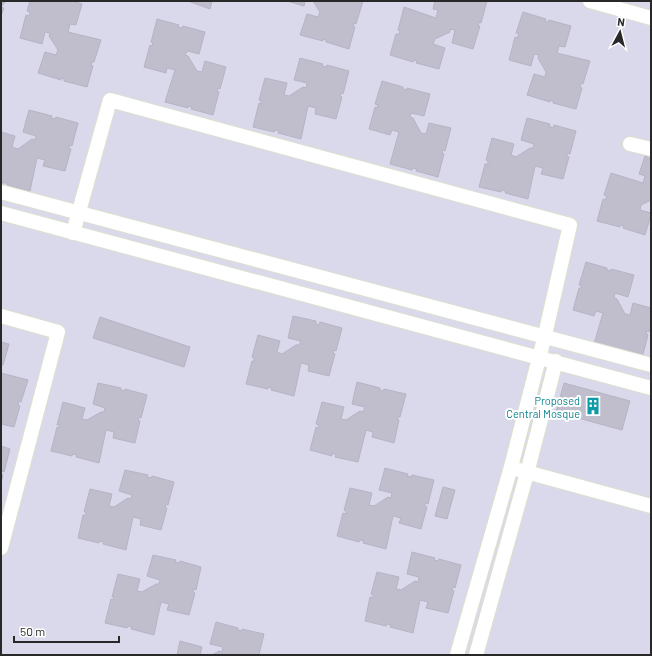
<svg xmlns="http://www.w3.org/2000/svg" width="652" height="656" viewBox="0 0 652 656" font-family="Barlow,sans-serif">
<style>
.building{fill:#c0bdcc;stroke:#b6b3c6}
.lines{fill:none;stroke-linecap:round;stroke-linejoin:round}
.minor-casing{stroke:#dbe1ce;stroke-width:16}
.minor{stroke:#fff;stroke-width:14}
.labels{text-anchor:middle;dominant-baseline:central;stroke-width:4;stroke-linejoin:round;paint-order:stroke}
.culture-label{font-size:11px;fill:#0d838f;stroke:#fff;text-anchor:end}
</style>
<rect width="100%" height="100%" fill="#dad9eb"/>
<path class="building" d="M1,1H6L1,7L4,8L1,16Z
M30,1H72L82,4L76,25L70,24L68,32L101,40L94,62H92L91,65L93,66L87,87L64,81V79L61,78V80L38,73L45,52L56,55L58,50L49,36L50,33L45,32L42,44L20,38L26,15L29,16L30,12L27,11Z
M188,1H212L210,9Z
M287,1H305L304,6Z
M313,1H363L356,24L354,23L353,27H355L349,49L326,42V40L323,39V41L300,35L307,14L318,17L320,12Z
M435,1H487L481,23L479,22L478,26H480L473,49L452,43L455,30L450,29V32L435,39L433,44L445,48L439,69L416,63L417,61L414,60L413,62L390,55L396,34H399L400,31L398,30L404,7L436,18L438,10L433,9Z
M523,12L546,19L545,21L548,22L549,20L571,26L565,47L559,46L557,53L590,61L583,84L581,83L580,87L582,88L576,109L553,103V101L550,100V102L527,95L534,74L545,77L546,72L538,58L539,55L534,54L531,66L509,60L515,37L517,38L519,34L516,33Z
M157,19L179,25L178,27L182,28L183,26L205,32L199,54L187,51L185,55L188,56L197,71L202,72L205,61L226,67L220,89L218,88L217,91L219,92L213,115L191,109L192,107L188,106V108L165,102L175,70L167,68L166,73L144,67L150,45L152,46L153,43L151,42Z
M300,58L323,64L322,66L326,67L327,65L349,71L343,94L341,93L340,96L342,97L336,119L315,114L316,108L308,106L301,139L278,133L279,131L275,130L274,132L253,127L259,103L261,104V101L259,100L265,78L287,83L284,95L289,96L303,87L306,88L307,83L294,80Z
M382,81L403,87V89L407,90V88L430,94L424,116L411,113L410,117L413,118L421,133L426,134L429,123L451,128L445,151L443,150L442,153L444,154L438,177L416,171L417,169L413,168L412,170L390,164L399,132L392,130L390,135L369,129L375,107L377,108L378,105L375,104Z
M29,110L52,116L51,118L55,119L56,117L78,123L72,146L69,145V148L71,149L65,171L43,166L45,160L37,158L30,191L7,185L8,183H1V132L15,136L12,147L18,149L32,139L35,140L36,136L23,132Z
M527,118L550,124L549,126L553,128L554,125L576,131L570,154L567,153V156L569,157L563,179L541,174L543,168L535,166L528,199L505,193L506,191L502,190L501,192L479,187L485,164H488V161L486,160L492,138L514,144L511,155L516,157L530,148H533L534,144L521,140Z
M646,153L651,154V200L641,205L640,210L651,213V215L645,235L623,228L624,226L621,225L620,227L597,221L603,199L605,200L607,196L604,195L611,173L643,183L645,176L639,174Z
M586,262L607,268V270L611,271V269L634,275L628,297L615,293L614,298L617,299L625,314L630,315L633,303L651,308V324L649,332L647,331L646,334L648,335L642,358L620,352L621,350L617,348L616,351L594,344L603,313L596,311L594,316L573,310L579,288H581L582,286L579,285Z
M293,316L316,321V324L319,325L320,322L342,328L336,351L334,350L333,353L335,354L329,376L308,371L309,365L301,363L294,396L271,390L272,388L268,387V389L246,384L252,361H254V358L252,357L258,335L280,341L277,352L282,354L296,345H299L301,341L288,338Z
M100,317L190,347L184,367L93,338Z
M1,342L9,344L3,365H1Z
M1,373L28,380L21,402L19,401L18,405L20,406L14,427L1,424Z
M357,382L380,388V390L383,391L384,389L406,394L400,417H398L397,420H399L394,443L372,437L373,432L366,430L358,462L335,457L336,455L332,453V456L310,450L316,427L318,428L319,425L316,424L322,402L344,407L341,419L346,420L360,411L363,412L365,407L352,404Z
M98,383L121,388V390L125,391V389L147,395L141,418L139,417L138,420L140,421L135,443L113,438L114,432L106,430L99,463L76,457L77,455L73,454L72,456L51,451L57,427L59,428L60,425H57L63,402L85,408L82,419L87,420L101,412H104L105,408L93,404Z
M564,383L630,401L622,430L556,412Z
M1,446L10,449L4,472L2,471L1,474L3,475L1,483Z
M385,468L408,474L407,476L411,477L412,475L434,480L428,504L425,503V506L427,507L421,529L399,523L401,518L393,516L386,549L363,543L364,541L360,540L359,542L337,536L343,513L346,514V511L344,510L350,488L372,493L369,505L374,506L388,497L391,498L392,493L379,490Z
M125,470L148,475L147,477L151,478L152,476L174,482L168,505L166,504L165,507L167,508L161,530L140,525L141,519L133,517L126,550L103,544L104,542L100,541L99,543L78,538L83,515H86V512H84L90,489L112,494L109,506L114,507L128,498L131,499L132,495L119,491Z
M443,487L455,490L447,519L435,516Z
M412,552L435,558L434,560L438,561L439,559L461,565L455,588L453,587L452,590L454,591L448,613L426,608L428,602L420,600L413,633L390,627L391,625L387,624L386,626L365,621L370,597L373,598V595L371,594L377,572L399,577L396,589L401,590L415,581L418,582L419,577L407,574Z
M153,555L176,560L175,562L179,563L180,561L201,567L196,590L193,589V592L195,593L189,615L167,610L169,604L161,602L154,635L131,629L132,627L128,626L127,628L105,623L111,599L113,600L114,597H112L118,574L140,579L137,591L142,592L156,584H159L160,580L147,576Z
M216,622L238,628V630L242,631V629L264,634L259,655H212L219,651L222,652L223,647L210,644Z
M180,641L202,647L200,655H177Z"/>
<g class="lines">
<g class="minor-casing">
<path id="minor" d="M590,1L651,18
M630,144L651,149
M1,192L651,365
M1,213L651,388
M73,233L110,100L570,225L545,335L511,467L457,655
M1,316L58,332L1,548
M519,470L651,506
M476,655L527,473L556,361"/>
</g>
<use href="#minor" class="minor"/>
</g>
<defs>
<g id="building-bare" transform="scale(1.38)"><path d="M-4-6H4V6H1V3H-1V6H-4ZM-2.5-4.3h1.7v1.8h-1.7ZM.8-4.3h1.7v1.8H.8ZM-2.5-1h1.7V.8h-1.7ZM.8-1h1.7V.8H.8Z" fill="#0f9aa8" stroke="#fff" stroke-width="2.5" paint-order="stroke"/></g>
</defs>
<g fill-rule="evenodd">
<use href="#building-bare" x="593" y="406"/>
</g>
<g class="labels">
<g class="culture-label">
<text x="580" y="400">Proposed<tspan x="580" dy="13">Central Mosque</tspan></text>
</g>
</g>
<rect width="652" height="656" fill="none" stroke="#282828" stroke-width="4"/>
<g transform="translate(620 32) rotate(7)" stroke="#ffffff" stroke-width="3" paint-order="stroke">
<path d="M0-3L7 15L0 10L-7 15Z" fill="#282828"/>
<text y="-6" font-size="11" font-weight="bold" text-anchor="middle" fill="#282828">N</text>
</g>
<path d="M14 636v6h105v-6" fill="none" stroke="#282828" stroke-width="2"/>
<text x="20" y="636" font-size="12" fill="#282828" stroke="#ffffff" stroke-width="3" paint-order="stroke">50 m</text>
</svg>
